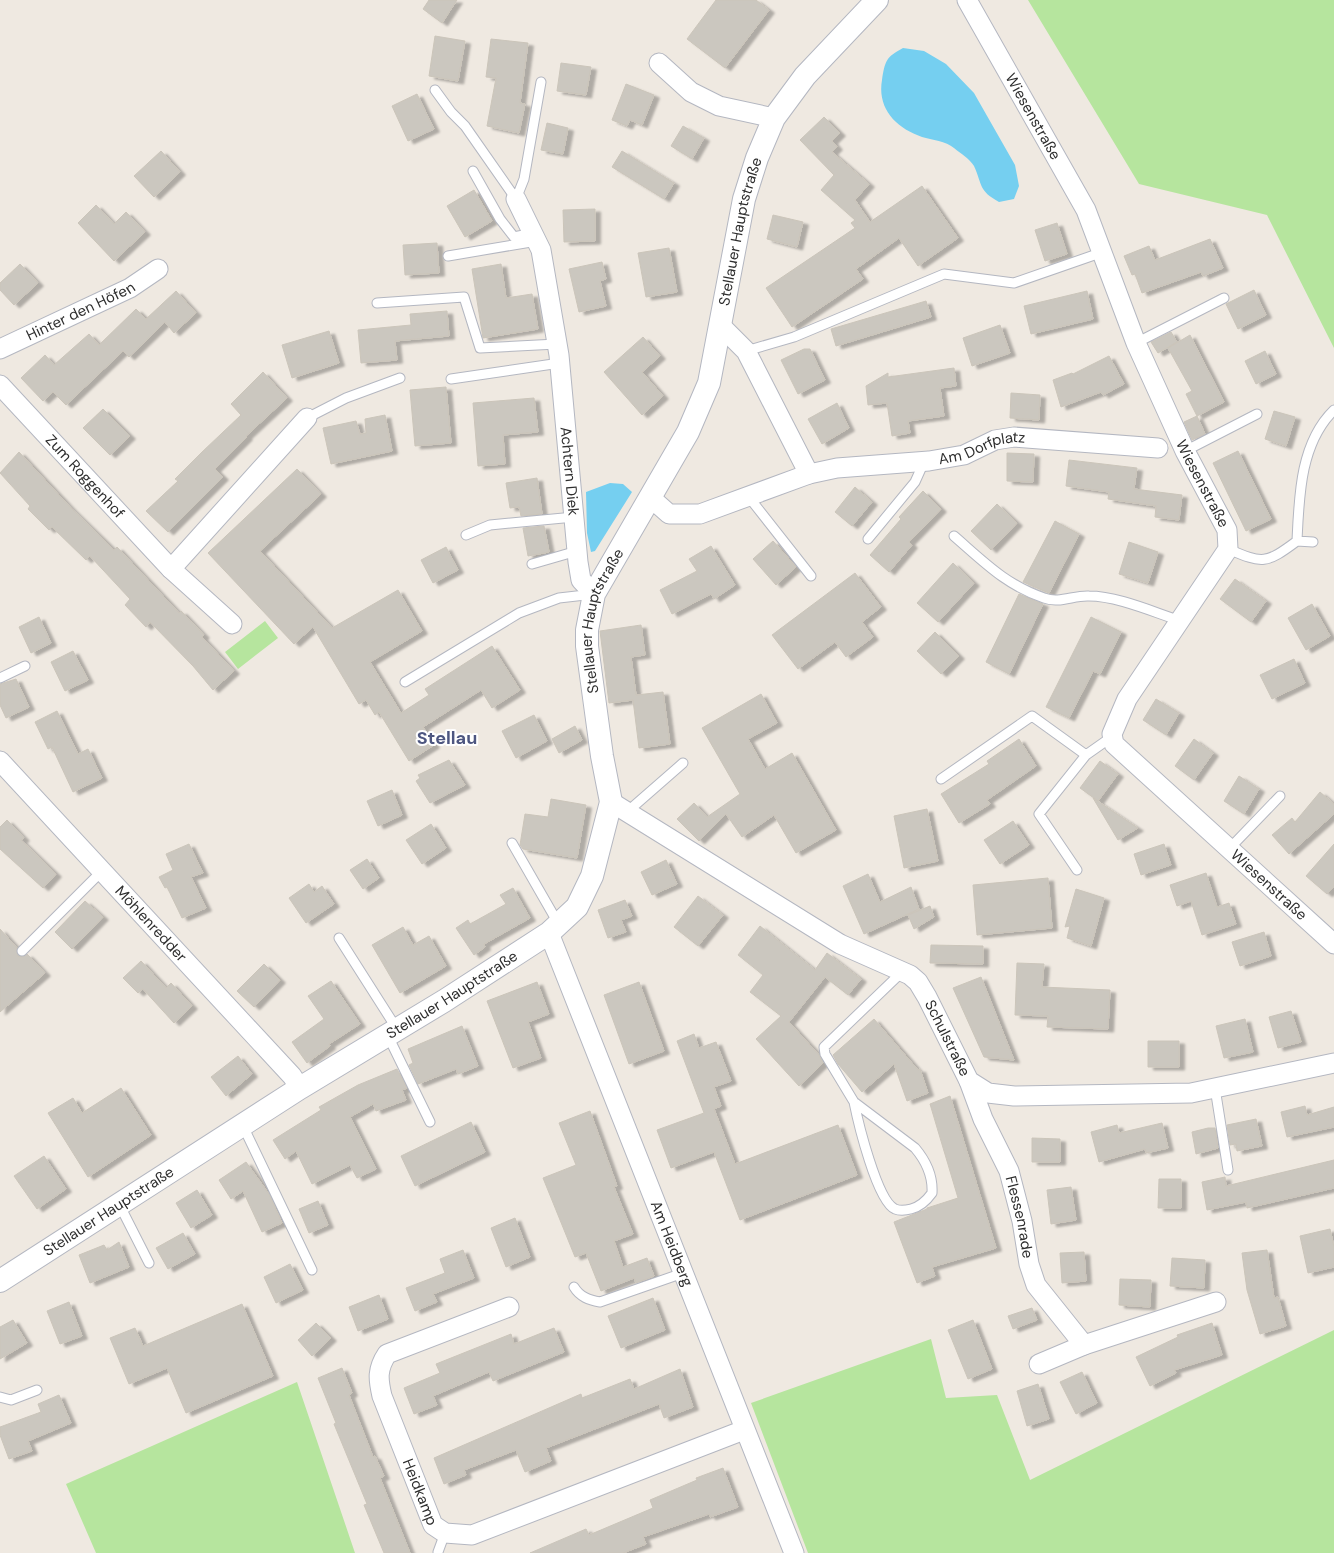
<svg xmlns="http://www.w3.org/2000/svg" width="1334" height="1553" viewBox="0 0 1334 1553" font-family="'DM Sans',sans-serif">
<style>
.green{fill:#b6e59e}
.water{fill:#75cff0}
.building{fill:#cbc7bf;stroke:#cbc5ba;filter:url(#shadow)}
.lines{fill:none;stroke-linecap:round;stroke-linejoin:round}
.service-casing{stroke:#b4b7c1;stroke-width:11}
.minor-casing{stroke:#b4b7c1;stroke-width:21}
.tertiary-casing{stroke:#b4b7c1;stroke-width:24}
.service{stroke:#fff;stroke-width:9}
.minor{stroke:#fff;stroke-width:19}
.tertiary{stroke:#fff;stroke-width:22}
.labels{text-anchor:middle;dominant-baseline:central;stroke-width:4;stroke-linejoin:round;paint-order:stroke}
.street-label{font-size:15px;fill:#2e2e2e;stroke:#fff}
.quarter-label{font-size:18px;font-weight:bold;fill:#4d5680;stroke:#fff}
</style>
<defs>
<filter id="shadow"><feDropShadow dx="5.5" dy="3" stdDeviation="1" flood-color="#0004"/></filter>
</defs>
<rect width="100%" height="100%" fill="#efe9e1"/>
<path class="green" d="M1028,0H1334V348L1267,215L1139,184Z
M265,621L278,638L238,669L225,652Z
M1334,1330V1553H808L751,1403L931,1339L946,1398L997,1395L1030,1480Z
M297,1382L355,1553H96L66,1484Z"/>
<path class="water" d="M903,48L924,51L946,64L974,93L1015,165L1019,186L1014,199L999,202C978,190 983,186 974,166C970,159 960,153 954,148C946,141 932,140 922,137C896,128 877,109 882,80C885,61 886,57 903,48Z
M610,483L623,484L632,492L595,551L591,552L587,533L586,492Z"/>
<path class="building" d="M429,0H457L442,23L423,9Z
M716,0H756L769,10L725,68L687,39Z
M435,36L465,41L458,81L429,76Z
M491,39L528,43L520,103L525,104L519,133L487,126L496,78L486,77Z
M561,63L591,67L586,95L557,91Z
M626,84L654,95L642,125L630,120L627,126L612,120Z
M417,94L434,129L408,141L392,106Z
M824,117L840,133L832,141L837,147L832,152L869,184L855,200L870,222L922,186L958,238L918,266L899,238L856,269L863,279L792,327L766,288L855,228L851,223L855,220L821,190L834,175L800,140Z
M547,123L568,128L563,154L541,150Z
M683,126L704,138L692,159L671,146Z
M161,151L180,172L154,197L134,176Z
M622,151L674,183L664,199L612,167Z
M474,190L492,221L465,237L447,206Z
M96,205L114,224L126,212L145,232L114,261L78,223Z
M595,209V241L564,242L563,210Z
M773,215L803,222L797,247L767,239Z
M1057,223L1067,254L1045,261L1035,230Z
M1210,239L1223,268L1203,276L1201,272L1142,293L1135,274L1132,275L1124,256L1149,246L1155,260Z
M437,243L439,273L405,275L403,245Z
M669,248L677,292L646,297L638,253Z
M602,262L606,279L600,281L606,306L579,312L569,269Z
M20,264L38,283L14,305L0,290V283Z
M501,264L506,298L532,294L538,329L483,338L472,269Z
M1254,290L1266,315L1238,329L1226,304Z
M176,291L196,313L174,333L165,322L129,357L123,351L66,405L53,392L43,401L21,378L45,355L54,365L89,334L99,345L136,309L146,319Z
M1087,291L1093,319L1031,334L1024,306Z
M926,301L931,317L836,346L831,329Z
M447,311L449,336L395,341L397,360L361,363L358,330L411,325L410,314Z
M1000,325L1010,353L972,366L963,338Z
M329,331L339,363L292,378L282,345Z
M1171,332L1177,342L1158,353L1151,342Z
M1190,335L1224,402L1197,416L1186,394L1192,391L1168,348Z
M643,337L660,356L642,372L663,396L642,415L604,372Z
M804,349H810L825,380L798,394L781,360Z
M1265,351L1276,374L1256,384L1245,361Z
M1109,356L1124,384L1103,395L1101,392L1061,407L1053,380L1072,373L1073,374Z
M954,368L956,386L940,388L944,416L908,421L910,433L892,436L887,403L868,405L866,386L888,373V377Z
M263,372L287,398L246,436L247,437L215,469L223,477L168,532L146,511L178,481L175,479L202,452L241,415L231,404Z
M446,387L451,443L415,446L410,390Z
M1011,393L1040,395L1039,420L1010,418Z
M534,398L538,432L503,435L505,464L478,466L473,403Z
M837,403L849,428L822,444L808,419Z
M103,409L130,436L110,455L83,428Z
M1274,411L1295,417L1286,446L1265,439Z
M385,415L392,451L331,464L323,428L356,421L360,434L366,433L365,419Z
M1197,416L1205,434L1192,440L1184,422Z
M1238,451L1271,519L1246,531L1213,463Z
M19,452L71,508L114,550L117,547L179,613L181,611L204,635L202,637L234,671L213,690L193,666L150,622L146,627L125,605L130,599L90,556L86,560L52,527L49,530L28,509L30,506L0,473Z
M1007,453L1034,454L1033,482L1007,481Z
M1069,460L1137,468L1134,489L1182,495L1179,520L1155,517L1156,506L1108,499L1109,492L1066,486Z
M297,469L321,494L260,551L332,628L398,590L422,631L370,662L401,713L429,695L425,689L492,646L520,690L492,708L481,690L423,727L434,745L409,761L379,712L375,715L366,700L359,704L313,627L294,644L208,553Z
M537,478L542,514L521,516L519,507L510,508L506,483Z
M855,487L872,502L852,526L835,512Z
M923,491L941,509L909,542L912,545L889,572L870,555L901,519L899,517Z
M997,504L1017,523L991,550L971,531Z
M1055,521L1079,534L1049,593L1023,582Z
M544,526L549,552L528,556L523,528Z
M773,541L796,567L776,585L753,559Z
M1129,542L1158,552L1148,583L1119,574Z
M711,546L735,585L714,599L711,594L672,614L660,590L697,571L689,559Z
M446,547L458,570L433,583L421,560Z
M953,563L974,583L938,622L917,603Z
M855,573L881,607L862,622L873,637L846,657L835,642L798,669L772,635Z
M1235,579L1266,601L1251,622L1220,599Z
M1019,594L1043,604L1009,674L986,662Z
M1312,604L1330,636L1306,650L1288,618Z
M39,617L51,643L31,653L19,627Z
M1091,617L1121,632L1100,674L1093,671L1069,718L1046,707Z
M641,625L645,655L631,657L636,695L663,692L670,744L639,748L633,700L609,703L600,631Z
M935,632L959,656L941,674L917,651Z
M73,651L88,680L65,691L51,662Z
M1294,659L1305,683L1272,699L1260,675Z
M16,679L29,707L6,718L0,705V684Z
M761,694L777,723L748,739L765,769L792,753L836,830L796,853L774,815L742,837L726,814L699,841L677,819L694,803L707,817L740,794L702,728Z
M1156,699L1179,713L1166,735L1143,720Z
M57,711L78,754L88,749L102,778L73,792L52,747L48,749L35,722Z
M534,715L547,741L516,758L502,731Z
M575,726L582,740L559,753L552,739Z
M1019,739L1036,766L987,800L990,804L959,823L941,794L989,764L987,761Z
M1194,739L1213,753L1194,780L1175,766Z
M449,760L465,785L430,803L416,781L420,778L418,775Z
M1100,761L1118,774L1098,801L1080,788Z
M1239,776L1259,789L1244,814L1224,801Z
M392,790L402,815L378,826L367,801Z
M1320,792L1334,804V814L1289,854L1272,835L1292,818L1295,822Z
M1093,798L1138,828L1118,840Z
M551,799L586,805L577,858L523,849L520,845L525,814L548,817Z
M927,809L938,861L904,868L894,816Z
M7,820L24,838L21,840L56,874L43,888L0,849V827Z
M1013,821L1029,845L1000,864L984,840Z
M431,824L446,848L422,864L406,840Z
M189,844L203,873L191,877L206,908L182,918L167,887L165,888L159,877L173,870L166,854Z
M1164,844L1171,865L1141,875L1134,854Z
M1334,844V887L1327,894L1306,876Z
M367,859L379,878L363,889L350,870Z
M666,860L677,884L652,895L641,872Z
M1206,873L1217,907L1229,903L1236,924L1202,935L1191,901L1177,906L1170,885Z
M868,874L880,902L911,887L919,909L864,934L843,886Z
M1048,878L1052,928L977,935L973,885Z
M309,884L314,892L322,886L334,904L306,923L289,898Z
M513,888L530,918L484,944L485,947L474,955L456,928L468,920L470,924L506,904L500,895Z
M1076,889L1104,898L1091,946L1067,938L1070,926L1065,927Z
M698,896L723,915L698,946L674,927Z
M625,900L632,916L621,920L626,932L608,938L598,910Z
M85,901L103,917L72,949L55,932Z
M930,906L934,917L914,929L908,915Z
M760,926L815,970L827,953L861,979L848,995L825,977L789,1022L819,1055L823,1063L799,1086L756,1039L781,1016L750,992L763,975L738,955Z
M403,927L413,945L429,936L446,966L400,993L372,945Z
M0,929L17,948L18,956L23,957L27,954L45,973L0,1012Z
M1264,932L1271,956L1240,966L1232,942Z
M931,945L983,946V964L930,963Z
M141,961L166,988L171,983L192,1006L174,1023L143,989L138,993L123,978Z
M1017,963L1044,964L1042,987L1110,990L1108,1029L1047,1027L1048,1016L1015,1015Z
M264,964L280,980L254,1007L237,991Z
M981,977L1014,1060L984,1057L953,988Z
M331,981L360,1024L329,1044L330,1046L307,1063L292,1042L324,1019L308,996Z
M537,982L549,1014L528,1022L541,1058L513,1068L487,1001Z
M639,982L664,1051L629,1064L604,995Z
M1291,1011L1301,1042L1278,1048L1269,1017Z
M874,1019L918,1070L920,1069L928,1093L907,1101L894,1064L862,1092L838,1064L833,1055Z
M1245,1019L1253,1052L1224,1058L1216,1026Z
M462,1026L478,1066L458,1074L456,1069L418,1084L409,1065L413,1063L408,1049Z
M694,1034L699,1048L716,1042L731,1081L714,1087L721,1106L714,1109L735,1164L838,1125L857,1175L740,1220L714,1152L671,1168L657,1130L704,1113L677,1041Z
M1148,1041H1179V1067H1148Z
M238,1056L252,1074L226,1096L211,1077Z
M397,1069L407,1088L402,1090L406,1100L376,1111L373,1104L350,1117L376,1169L357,1178L350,1165L312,1184L296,1151L285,1159L273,1140L321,1110L319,1107L358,1085Z
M121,1088L151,1135L88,1177L48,1113L73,1098L82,1113Z
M950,1096L996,1248L932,1267L935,1276L917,1283L894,1222L927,1209V1208L958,1198L930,1104Z
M1305,1106L1307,1115L1334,1107V1127L1287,1137L1281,1112Z
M590,1111L617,1186L614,1187L633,1234L614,1241L623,1267L647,1258L654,1276L636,1283L634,1278L601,1291L586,1253L575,1257L543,1178L576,1165L559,1123Z
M1256,1119L1262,1146L1237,1151L1236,1144L1230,1145L1227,1125Z
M471,1122L485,1152L415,1186L401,1156Z
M1162,1123L1168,1148L1146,1153L1145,1149L1099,1162L1091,1132L1117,1125L1119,1133Z
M1208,1128H1215L1218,1148L1196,1154L1192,1132Z
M1032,1138L1060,1139V1162H1032Z
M44,1156L66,1189L37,1209L14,1176Z
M1334,1160V1188L1247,1208L1246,1202L1207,1210L1202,1182L1225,1177L1226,1186Z
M246,1162L269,1194L282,1223L262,1232L243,1191L231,1199L219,1180Z
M1159,1179H1181V1208H1158Z
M1071,1187L1076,1220L1051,1224L1047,1190Z
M197,1190L212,1215L191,1228L176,1203Z
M318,1201L328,1225L309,1233L299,1209Z
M515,1218L530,1257L506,1267L491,1228Z
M1330,1229L1334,1247V1267L1308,1273L1300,1236Z
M183,1233L195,1254L168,1269L156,1248Z
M119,1242L129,1267L90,1283L79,1255L104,1245L107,1250Z
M463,1250L474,1278L433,1294L437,1302L415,1311L406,1288L445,1273L440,1259Z
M1267,1250L1274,1298L1278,1297L1286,1326L1260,1334L1247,1290L1242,1253Z
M1084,1252L1086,1281L1062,1283L1060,1253Z
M1172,1258L1205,1260L1204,1288L1170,1286Z
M290,1264L303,1290L276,1303L264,1277Z
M1120,1279L1151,1280L1150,1307L1119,1305Z
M379,1295L388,1319L358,1331L349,1307Z
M653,1298L665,1330L621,1348L608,1316Z
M69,1302L82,1336L60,1344L47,1311Z
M242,1304L273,1376L186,1413L167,1368L129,1384L110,1338L135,1328L143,1346Z
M1032,1308L1037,1320L1013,1329L1008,1316Z
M13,1320L27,1343L0,1359V1327Z
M973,1320L992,1369L968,1379L948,1330Z
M316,1323L331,1338L312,1356L298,1340Z
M1212,1323L1222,1355L1174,1370L1176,1373L1150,1386L1136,1357L1178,1337L1177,1335Z
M554,1328L564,1352L493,1381L489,1372L433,1396L437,1405L414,1414L404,1388L440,1373L436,1364L511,1334L514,1344Z
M342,1368L352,1393L349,1395L373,1457L375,1456L384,1476L380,1478L410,1553H384L364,1505L367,1504L334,1424L336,1423L318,1378Z
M680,1369L693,1407L664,1418L659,1404L546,1448L551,1461L525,1472L516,1450L464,1470L466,1475L444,1484L434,1458L581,1394L582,1398L630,1379L634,1389Z
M1082,1372L1097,1403L1076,1414L1060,1382Z
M1038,1384L1049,1419L1027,1426L1017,1391Z
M59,1395L71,1423L28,1441L32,1451L9,1459L0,1435V1427L41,1412L38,1404Z
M723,1468L738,1507L710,1517L709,1514L643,1537L646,1544L623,1553H530L586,1529L589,1535L653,1508L650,1500L697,1480L696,1478Z"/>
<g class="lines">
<g class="service-casing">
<path id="service" d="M435,90L451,112L465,126L516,199
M473,171L500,219L514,237L533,233
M516,199L524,179L541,82
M448,256L537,241
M377,303L464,297L480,348L557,344
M1136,343L1224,298
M746,351L794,337L944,274L1014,283L1103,252
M451,379L560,363
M307,418L346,398L400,378
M1185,451L1257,414
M748,496L811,576
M466,535L490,525L574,517
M954,536C984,562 1006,585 1044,598C1059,604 1074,595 1089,596C1117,596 1153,612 1181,621
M868,539L915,482L924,462
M1297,541L1313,542
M1228,549C1263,564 1266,564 1297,541C1299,497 1300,443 1334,410
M532,564L577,551
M0,678L25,666
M405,682L519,613L559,598L594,594
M941,779L1032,716L1086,755L1113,736
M627,812L683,763
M512,843L558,923
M1229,849L1280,796
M1077,870L1039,814L1086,755
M339,938L397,1029
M22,951L102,871
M388,1036L430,1122
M1215,1088L1228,1170
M854,1102C858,1122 877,1201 895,1209C900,1211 907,1210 911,1209C919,1207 927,1200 932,1193C933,1176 926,1161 915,1148L854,1102L825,1054L824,1047L902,972
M243,1126L312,1270
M119,1204L149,1263
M574,1287C580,1297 589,1300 600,1302L683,1273
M0,1397L11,1400L37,1390
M438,1552L445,1533"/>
</g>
<g class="minor-casing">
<g id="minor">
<path id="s1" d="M967,0L1086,210L1136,343L1185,451L1227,530L1228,549L1127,699L1112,734L1114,744L1334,944"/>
<path d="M659,63L691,92L719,106L774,118"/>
<path id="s2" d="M516,199L541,250L559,355L578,562L581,580L594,594"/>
<path id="s3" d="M0,349L130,288L158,269"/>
<path id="s4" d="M0,385L171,569L232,624"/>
<path id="s5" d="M809,474L837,468L929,461L964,455L995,440L1014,437L1158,448"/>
<path d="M651,498L669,514H700L809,474L746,351L721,326"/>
<path d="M171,569L307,418"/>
<path id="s6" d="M0,761L292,1076L300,1088"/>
<path id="s7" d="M611,802L840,944L910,975L918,982L927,997L969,1081L988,1093L1014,1096L1191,1093L1334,1063"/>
<path id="s8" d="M549,933L794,1553"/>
<path id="s9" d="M969,1081L983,1119L1009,1171L1022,1221L1029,1264L1036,1285L1084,1345L1216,1302"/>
<path id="s10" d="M509,1307L387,1354C377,1369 378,1379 382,1396L433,1525L445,1533L472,1535L744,1430"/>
<path d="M1039,1364L1084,1345"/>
</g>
</g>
<g class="tertiary-casing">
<g id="tertiary">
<path id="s11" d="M0,1281L300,1088L444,1001L549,933L577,907L592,876L611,802L602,756L587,646V630L594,594L688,432L709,383L744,199L757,158L774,118L805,76L877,0"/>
</g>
</g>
<use href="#service" class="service"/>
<use href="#minor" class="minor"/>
<use href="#tertiary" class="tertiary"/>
</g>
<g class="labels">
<g class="street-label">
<text stroke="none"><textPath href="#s1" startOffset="134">Wiesenstraße</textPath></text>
<text stroke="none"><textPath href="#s11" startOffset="1405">Stellauer Hauptstraße</textPath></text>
<text stroke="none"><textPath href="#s3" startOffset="89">Hinter den Höfen</textPath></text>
<text stroke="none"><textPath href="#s5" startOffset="176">Am Dorfplatz</textPath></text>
<text stroke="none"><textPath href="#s2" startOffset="280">Achtern Diek</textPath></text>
<text stroke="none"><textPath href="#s4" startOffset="125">Zum Roggenhof</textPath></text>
<text stroke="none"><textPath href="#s1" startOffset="539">Wiesenstraße</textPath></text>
<text stroke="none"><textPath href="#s11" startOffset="985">Stellauer Hauptstraße</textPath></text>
<text stroke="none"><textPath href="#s1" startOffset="1049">Wiesenstraße</textPath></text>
<text stroke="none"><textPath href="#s6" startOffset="222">Möhlenredder</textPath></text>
<text stroke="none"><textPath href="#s11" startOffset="535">Stellauer Hauptstraße</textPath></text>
<text stroke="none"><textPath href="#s7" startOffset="420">Schulstraße</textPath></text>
<text stroke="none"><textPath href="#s11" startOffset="129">Stellauer Hauptstraße</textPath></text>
<text stroke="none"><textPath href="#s9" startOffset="146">Flessenrade</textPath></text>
<text stroke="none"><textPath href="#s8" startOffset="334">Am Heidberg</textPath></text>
<text stroke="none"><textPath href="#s10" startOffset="278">Heidkamp</textPath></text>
</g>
<g class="quarter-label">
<text x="447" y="738">Stellau</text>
</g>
</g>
</svg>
